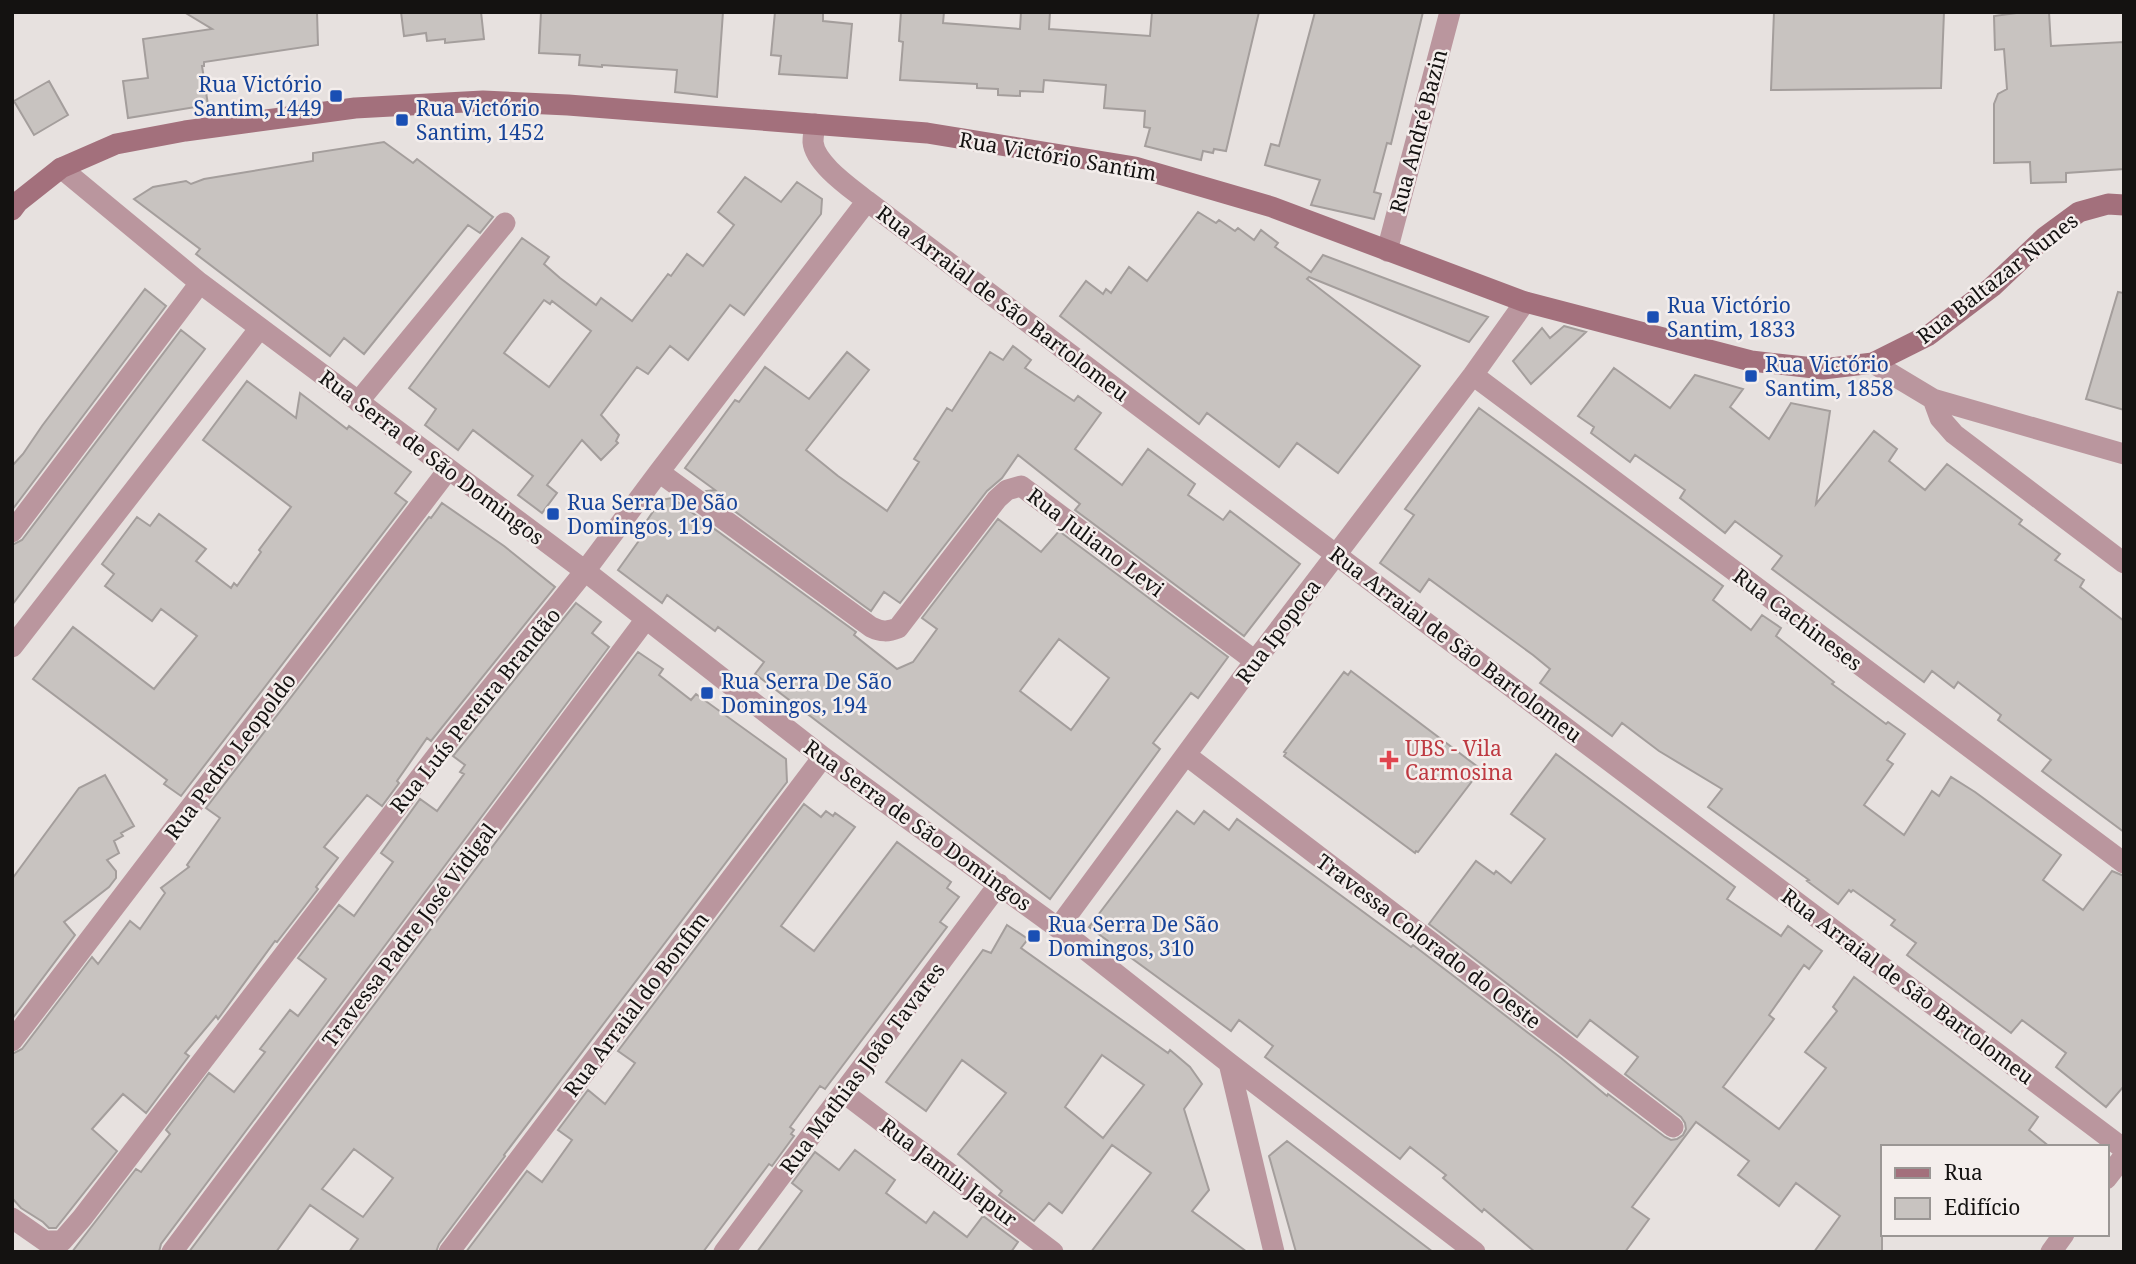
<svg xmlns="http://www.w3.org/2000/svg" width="2136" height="1264" viewBox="0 0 2136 1264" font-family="'Noto Serif',serif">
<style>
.building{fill:#c8c3c0;stroke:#a49e9c;stroke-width:2;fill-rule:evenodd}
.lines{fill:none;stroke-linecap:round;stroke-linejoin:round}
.street{stroke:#ba969e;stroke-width:21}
.secondary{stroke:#a3707c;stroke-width:21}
.transit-dot{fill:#1a4fb4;stroke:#f4eeec;stroke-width:2.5}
.health-dot{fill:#e0444e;stroke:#f4eeec;stroke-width:2.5}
.labels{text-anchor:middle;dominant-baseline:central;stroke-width:5;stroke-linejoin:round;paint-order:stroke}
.transit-label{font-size:21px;fill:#164399;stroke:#f4eeec;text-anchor:start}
.street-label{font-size:21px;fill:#141211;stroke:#f4eeec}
.health-label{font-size:21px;fill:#be3a42;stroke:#f4eeec;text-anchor:start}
</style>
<rect width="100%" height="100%" fill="#e7e1df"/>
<path class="building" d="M184,12H317L318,45L204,62V66H202L208,105L128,118L123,81L148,78L143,39L212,29Z
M401,12H481L484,39L445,43V39L427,41L426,33L404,36Z
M541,12H723L717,97L675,92L677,70L602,65V67L579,65L580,55L539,53Z
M775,12H823V21L852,24L847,78L779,74L781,56L771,55Z
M901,12H944L943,23L1020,29L1021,12H1050L1049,29L1150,36L1152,12H1259L1226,151L1214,149L1213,153L1203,151L1201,160L1145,146L1150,128L1144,127L1145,111L1104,108L1106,85L1044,80L1043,92L1020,91V96L998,95V89L977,88V84L900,80L903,42L899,41Z
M1315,12H1423L1391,144L1387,143L1374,192L1381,194L1374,219L1311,205L1320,180L1265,165L1271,144L1279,146Z
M1774,12H1944L1941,88L1771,90Z
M2024,12H2049L2051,46L2124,42V169L2066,173V182L2031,183L2030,162L1994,163V104L1998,94L2007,89L2004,49L1995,50L1994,16Z
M49,81L68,115L34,135L14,101Z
M384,142L413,163L417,159L493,217L480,233L468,225L364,354L344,338L330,356L196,254L200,249L134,199L153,187L186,181L191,184L204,179L313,161V153Z
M745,177L781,202L797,182L822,199L821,214L744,315L730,305L688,360L670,346L648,374L637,367L601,415L619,435L616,441L618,443L601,460L582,440L547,485L557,493L542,513L518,495L533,476L473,430L458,450L425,425L436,409L409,388L522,238L549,257L544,264L560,278L596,305L601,298L632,321L668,274L671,276L687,254L703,266L734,225L718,212ZM544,300L550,304L552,301L591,331L549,387L504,353Z
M1198,212L1216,223L1219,220L1235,231L1238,228L1254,240L1261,230L1278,243L1275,247L1311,272L1323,255L1488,317L1469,342L1309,277L1307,279L1420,366L1338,473L1297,443L1279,467L1207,413L1199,424L1060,316L1086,281L1103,294L1106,289L1111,293L1129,267L1147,281Z
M145,289L166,306L12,510V466L23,454L42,426Z
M2118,292L2124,293V410L2086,399Z
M1564,326L1586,332L1531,384L1513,361L1542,328L1550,338Z
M181,330L205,349L12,605V545L22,540Z
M1013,346L1031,360L1025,368L1074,401L1078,396L1101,413L1075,449L1122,485L1148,449L1195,484L1188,495L1223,520L1230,511L1300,564L1244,636L1075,510L1080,504L1018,455L1002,478L987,491L900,603L884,592L871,611L707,491L715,490L685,468L735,400L739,402L765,367L809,399L847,352L869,370L806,450L838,476L887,511L919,462L914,459L947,408L952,411L990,352L1003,360Z
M1614,368L1670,408L1695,375L1743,389L1730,407L1769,439L1791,403L1830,411L1816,504L1874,431L1897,449L1889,461L1925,490L1947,464L2022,520L2019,524L2060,554L2055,560L2084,580L2080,587L2124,621V832L2042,771L2051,760L1998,720L2001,715L1958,682L1954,688L1932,671L1924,682L1772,569L1782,556L1735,521L1725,533L1680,498L1685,490L1635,455L1630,462L1591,433L1594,427L1578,416Z
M247,381L296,418L300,393L347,429L349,426L411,472L395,493L407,502L181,796L164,784L167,780L33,679L73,627L154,689L197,636L161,609L152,621L105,586L114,574L102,564L137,517L150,526L159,514L206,549L196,561L231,588L234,583L237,586L261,552L259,550L291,507L203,440Z
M1479,408L1723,586L1713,600L1751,630L1762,615L1781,628L1776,636L1834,682L1832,684L1886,724L1888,722L1905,734L1887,760L1893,764L1864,805L1904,835L1932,791L1939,796L1951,777L1975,792L2061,855L2043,880L2083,910L2112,871L2124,876V1086L2106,1107L2056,1067L2066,1053L2022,1020L2011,1033L1907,955L1916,943L1891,925L1895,920L1853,890L1851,892L1849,890L1838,904L1807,881L1809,880L1708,807L1722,789L1659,751L1622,723L1612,736L1540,683L1550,669L1533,655L1429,579L1420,592L1380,563L1414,515L1405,509Z
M672,498L856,632L854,635L897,669L913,662L937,629L922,618L998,519L1041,552L1059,531L1228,657L1198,698L1191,693L1153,743L1160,749L1050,899L755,674L764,662L718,627L715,631L667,595L662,603L618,570L643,535L639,532L661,500ZM1059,639L1109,678L1071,730L1020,691Z
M442,503L504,546L555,587L431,741L427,738L397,781L399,783L382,806L367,795L324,847L338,858L316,887L318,889L277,942L275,941L218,1019L216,1016L185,1053L189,1056L146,1113L123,1094L92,1129L117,1151L56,1228H49L43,1222L21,1208L12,1198V1054L22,1049L92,957L98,964L130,921L140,929L165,893L161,888L189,867L187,865L220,818L206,808L429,517L431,518Z
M576,603L601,622L592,633L609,647L161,1244L159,1252H72L136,1169L141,1172L170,1134L166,1130L209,1073L234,1092L265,1052L260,1049L290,1010L298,1016L326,979L298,958L339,905L354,916L393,862L381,853L420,799L437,811L464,774L460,772L465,765L453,756Z
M638,652L663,669L659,675L691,700L696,694L786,759L787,782L504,1155L505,1156L439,1244L436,1252H349L358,1239L310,1205L276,1252H189ZM354,1149L393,1178L363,1217L322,1189Z
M1351,671L1478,767L1476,770L1479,772L1418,852L1416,851L1415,853L1284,756L1286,753L1284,752L1344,672L1348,675Z
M1556,754L1735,887L1727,899L1781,936L1788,926L1822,951L1809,969L1804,965L1769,1015L1774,1019L1723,1087L1779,1129L1826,1068L1805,1052L1837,1011L1833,1007L1854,977L2038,1117L2029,1130L2050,1147H1882V1252H1814L1840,1216L1796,1183L1779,1206L1738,1175L1749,1161L1696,1122L1632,1207L1649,1219L1625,1252H1535L1484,1209L1482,1212L1443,1178L1446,1175L1410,1147L1400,1159L1265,1057L1273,1046L1239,1020L1231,1031L1089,927L1177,811L1194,824L1204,811L1229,830L1237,819L1411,947L1413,945L1561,1058L1607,1096L1608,1094L1665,1137L1671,1140L1677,1139L1683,1135L1686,1129L1685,1123L1681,1117L1625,1074L1638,1057L1590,1020L1577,1037L1429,924L1476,861L1494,874L1496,871L1511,883L1545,839L1511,814Z
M105,775L134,826L121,833L123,836L114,841L119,853L107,860L116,871V878L109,887L64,922L75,935L12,1019V879L79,788Z
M804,804L821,817L826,811L833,816L835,813L855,827L781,926L814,951L897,842L951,882L947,888L959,897L940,922L947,927L825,1089L820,1086L790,1127L794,1130L791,1134L794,1136L772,1166L769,1164L703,1252H466L527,1171L542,1182L572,1140L558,1130L588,1090L605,1104L635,1063L618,1051Z
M1007,925L1028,939L1021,948L1168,1053L1170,1050L1190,1067L1202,1084L1184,1109L1209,1190L1192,1211L1247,1252H1091L1151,1173L1112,1145L1062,1213L1049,1203L1034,1221L999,1195L1002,1191L958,1154L1006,1093L962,1060L926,1111L886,1082L983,950L991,953ZM1102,1055L1144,1085L1103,1138L1065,1107Z
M1287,1141L1400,1227L1433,1252H1296L1269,1156Z
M855,1150L895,1180L886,1193L926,1223L934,1212L967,1237L983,1216L1018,1242L1011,1252H757L802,1191L792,1183L815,1152L839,1170Z"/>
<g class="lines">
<path class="street" d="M815,124C814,130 813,136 813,142C815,164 851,188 867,201L2124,1149
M61,168L200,283L585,571L823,757L1058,928L1229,1063L1475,1252
M1387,251L1450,12
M1873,363L1933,399L2124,454
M1473,375L2124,863
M1933,399L1940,418L1954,434L2124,563
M358,402L505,223
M659,472L871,627C881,632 888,632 898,628L997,499L1007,490L1021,486L1255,661
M12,532L200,283
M12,647L260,328
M1186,755L1673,1127
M1058,928L1255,661L1473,375L1525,302
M12,1041L448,470
M1229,1063L1274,1252
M844,1093L1053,1252
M2106,1179L2124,1156
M12,1218L45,1241H62L82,1218L448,741L585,571L659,472L867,201
M172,1252L646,619
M449,1252L823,757
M724,1252L999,884
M2051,1252L2064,1234"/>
<path class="secondary" d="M12,210L18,202L61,168L116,144L185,131L355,108L483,101L568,105L927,133L1135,167L1272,207L1525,302L1751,361L1823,369L1873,363L1929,335L1992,287L2045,237L2079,212L2108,204L2124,205"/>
</g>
<g class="transit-dot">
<rect x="329" y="89" width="14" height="14" rx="3.5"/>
<rect x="395" y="113" width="14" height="14" rx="3.5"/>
<rect x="1646" y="310" width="14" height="14" rx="3.5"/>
<rect x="1744" y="369" width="14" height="14" rx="3.5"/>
<rect x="546" y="507" width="14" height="14" rx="3.5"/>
<rect x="700" y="686" width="14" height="14" rx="3.5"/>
<rect x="1027" y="929" width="14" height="14" rx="3.5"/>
</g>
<path class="health-dot" d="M1385.5 749.5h7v7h7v7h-7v7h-7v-7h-7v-7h7z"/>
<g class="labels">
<g class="transit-label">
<text x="322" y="84" text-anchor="end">Rua Victório<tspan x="322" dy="24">Santim, 1449</tspan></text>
<text x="416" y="108">Rua Victório<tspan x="416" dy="24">Santim, 1452</tspan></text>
<text x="1667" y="305">Rua Victório<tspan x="1667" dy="24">Santim, 1833</tspan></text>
<text x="1765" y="364">Rua Victório<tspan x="1765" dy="24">Santim, 1858</tspan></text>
<text x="567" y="502">Rua Serra De São<tspan x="567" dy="24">Domingos, 119</tspan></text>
<text x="721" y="681">Rua Serra De São<tspan x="721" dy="24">Domingos, 194</tspan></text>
<text x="1048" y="924">Rua Serra De São<tspan x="1048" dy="24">Domingos, 310</tspan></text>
</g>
<g class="street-label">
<text transform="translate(1418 131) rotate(-75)">Rua André Bazin</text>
<text transform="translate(1058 156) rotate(10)">Rua Victório Santim</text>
<text transform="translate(1997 278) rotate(-38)">Rua Baltazar Nunes</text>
<text transform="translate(1003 303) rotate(37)">Rua Arraial de São Bartolomeu</text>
<text transform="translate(432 457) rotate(37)">Rua Serra de São Domingos</text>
<text transform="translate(1096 542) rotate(37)">Rua Juliano Levi</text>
<text transform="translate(1798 619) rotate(37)">Rua Cachineses</text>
<text transform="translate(1278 631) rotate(-53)">Rua Ipopoca</text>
<text transform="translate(1456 644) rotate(37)">Rua Arraial de São Bartolomeu</text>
<text transform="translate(475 710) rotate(-51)">Rua Luís Pereira Brandão</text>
<text transform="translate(230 756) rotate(-53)">Rua Pedro Leopoldo</text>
<text transform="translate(918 825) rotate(36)">Rua Serra de São Domingos</text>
<text transform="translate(409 935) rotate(-53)">Travessa Padre José Vidigal</text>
<text transform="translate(1429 941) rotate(37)">Travessa Colorado do Oeste</text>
<text transform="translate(1908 986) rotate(37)">Rua Arraial de São Bartolomeu</text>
<text transform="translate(636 1004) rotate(-53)">Rua Arraial do Bonfim</text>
<text transform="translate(862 1068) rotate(-53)">Rua Mathias João Tavares</text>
<text transform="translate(949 1172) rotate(37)">Rua Jamili Japur</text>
</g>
<g class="health-label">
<text x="1405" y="748">UBS - Vila<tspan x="1405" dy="24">Carmosina</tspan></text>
</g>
</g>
<rect width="2136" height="1264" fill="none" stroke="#141211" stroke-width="28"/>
<rect x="1881" y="1145" width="228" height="91" fill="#f4eeec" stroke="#9a9694" stroke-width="2"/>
<rect x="1895" y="1168" width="35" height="10" fill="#a3707c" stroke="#9a9694" stroke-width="2"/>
<text x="1944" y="1180" font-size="21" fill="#141211">Rua</text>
<rect x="1895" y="1198" width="35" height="21" fill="#c8c3c0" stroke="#9a9694" stroke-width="2"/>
<text x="1944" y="1215" font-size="21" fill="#141211">Edifício</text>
</svg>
